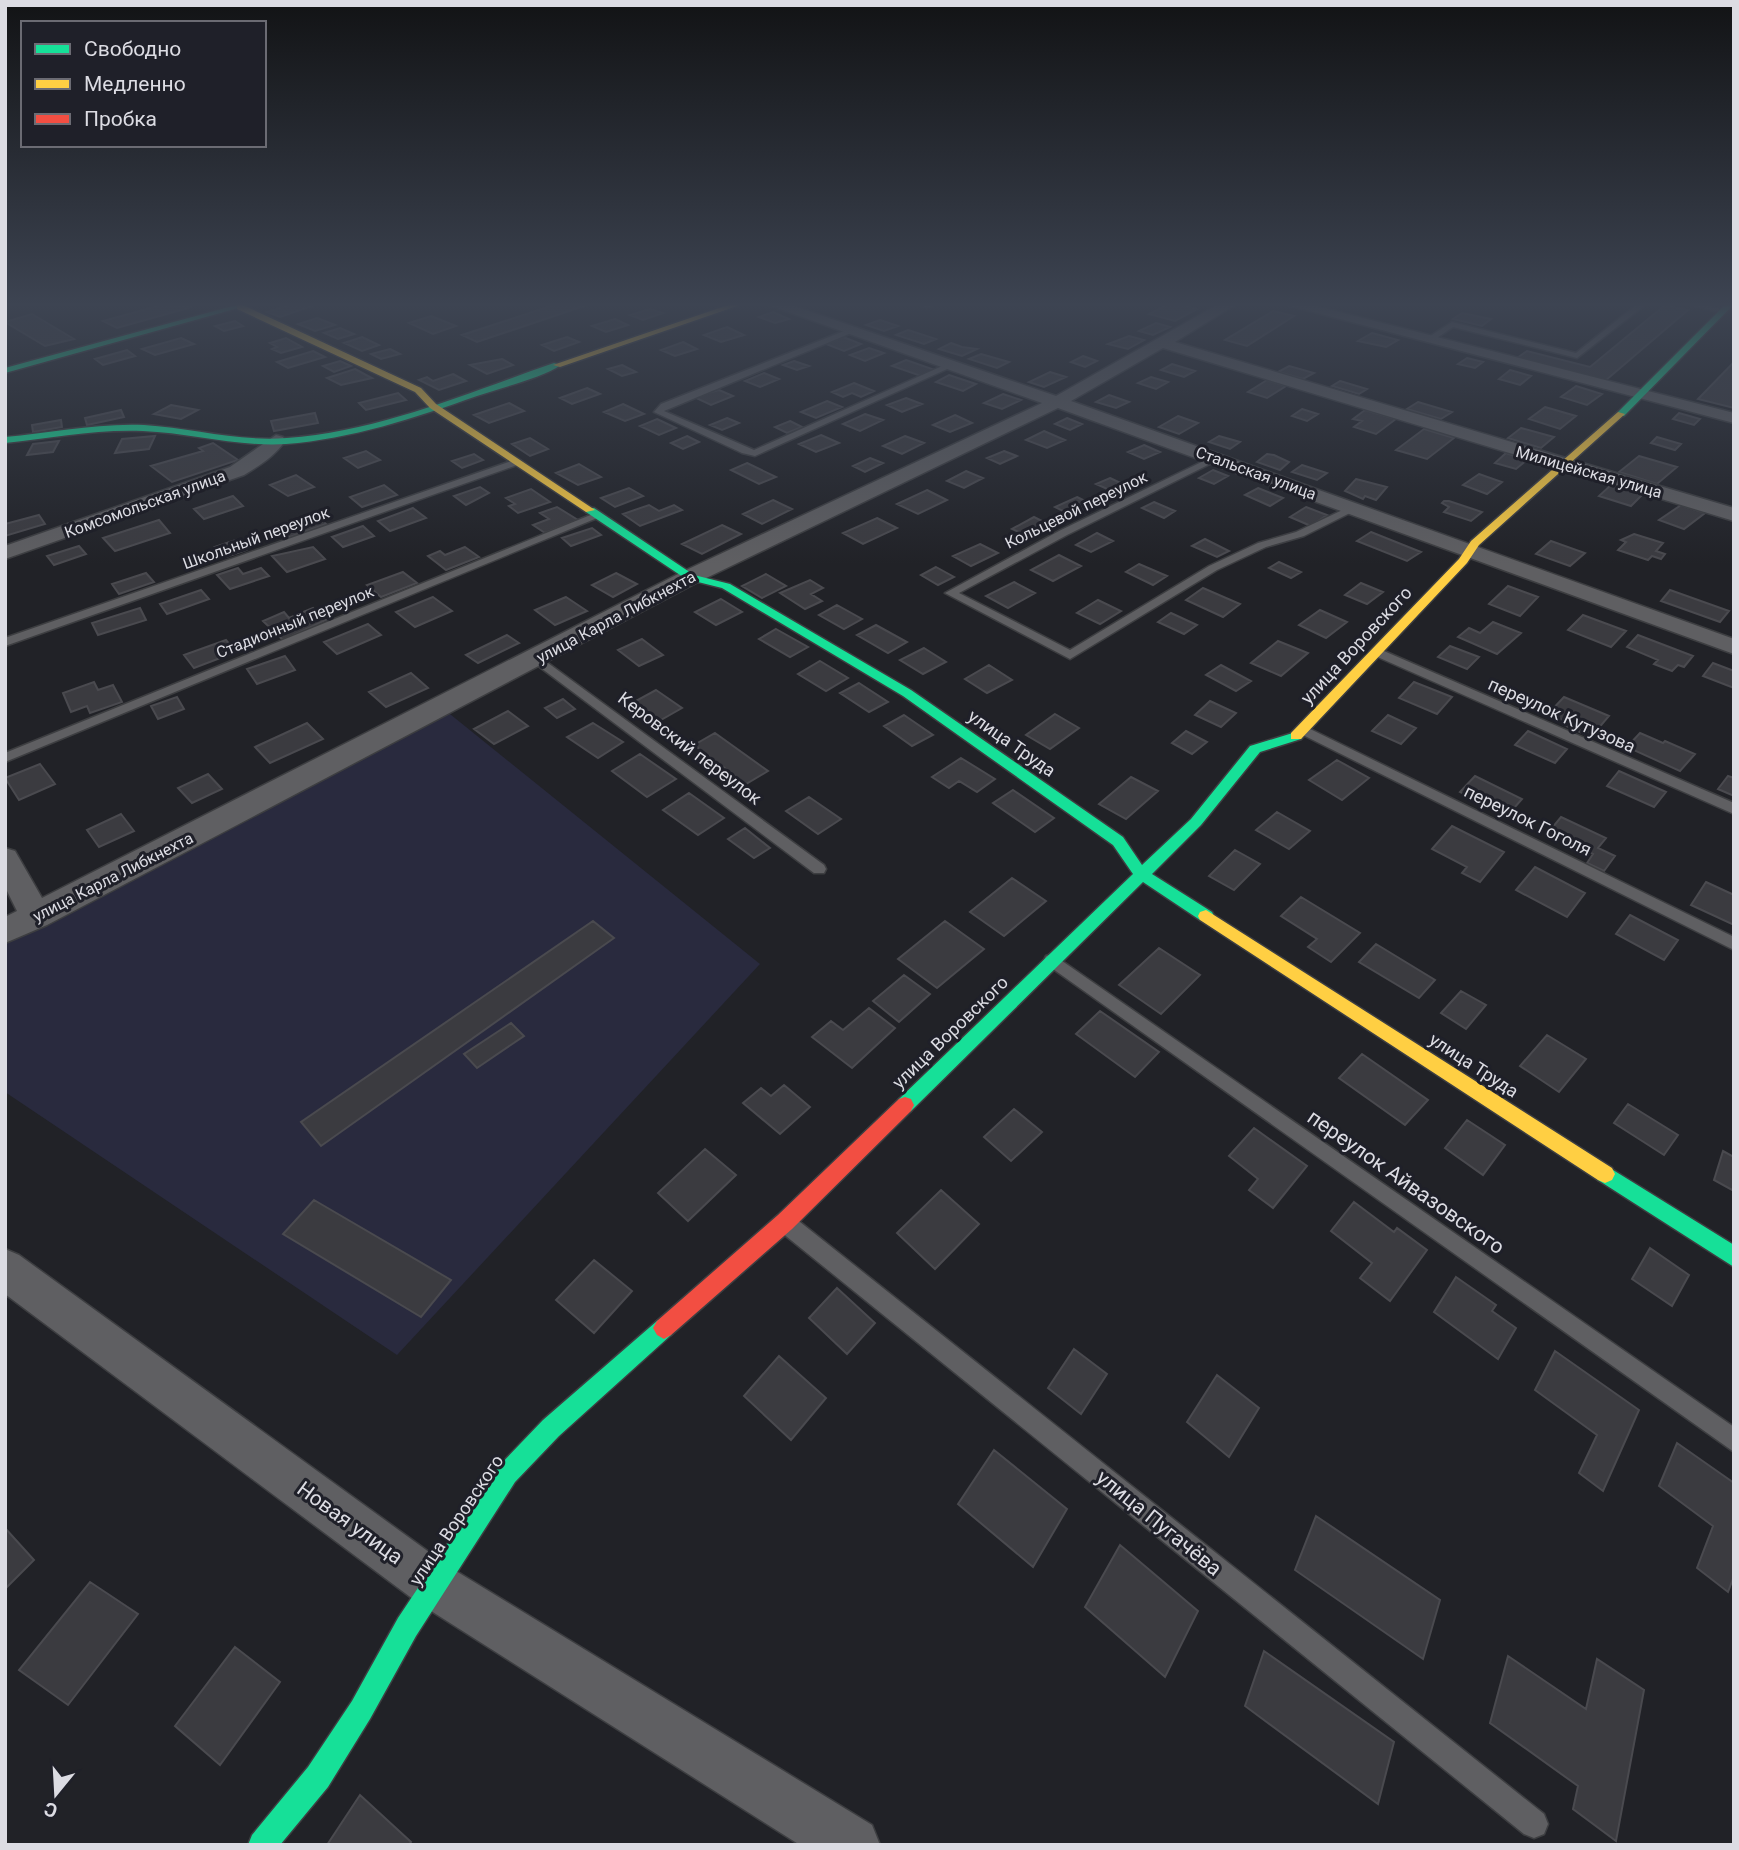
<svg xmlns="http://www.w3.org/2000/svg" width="1739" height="1850" viewBox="0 0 1739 1850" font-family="Roboto,sans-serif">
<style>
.green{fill:#292a3e}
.building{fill:#3b3b40;stroke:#4a4a4f;stroke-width:2}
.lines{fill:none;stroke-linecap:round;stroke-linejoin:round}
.lane-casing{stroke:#3d3e41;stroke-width:3}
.street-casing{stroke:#3d3e41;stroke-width:3}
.fast-casing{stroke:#3d3e41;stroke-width:3}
.slow-casing{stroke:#3d3e41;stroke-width:3}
.jam-casing{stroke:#3d3e41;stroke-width:3}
.lane{fill:#5f5f62;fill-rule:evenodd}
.street{fill:#5f5f62;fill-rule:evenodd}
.fast{fill:#16e098;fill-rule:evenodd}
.slow{fill:#ffcf43;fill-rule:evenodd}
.jam{fill:#f24e42;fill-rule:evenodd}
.labels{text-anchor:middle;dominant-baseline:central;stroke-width:6;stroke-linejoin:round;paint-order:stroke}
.far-street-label{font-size:16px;fill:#dcdce3;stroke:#1f2029}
.street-label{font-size:18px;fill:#dcdce3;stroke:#1f2029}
.near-street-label{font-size:21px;fill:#dcdce3;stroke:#1f2029}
</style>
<rect width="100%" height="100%" fill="#212227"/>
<path class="green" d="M445,710L760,964L397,1355L5,1092V940Z"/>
<path class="building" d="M161,305L192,307L117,328L103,321Z
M289,305H315L280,317L267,312Z
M554,305H587L477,342L462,335Z
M1167,305H1182L1197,309L1175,321L1149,314Z
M1665,305L1688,310L1605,381L1517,358L1527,351L1590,367Z
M650,309L663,313L643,320L630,315Z
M1273,311L1294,316L1247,346L1225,340Z
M773,312L789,319L775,323L759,317Z
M1462,313L1491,319L1482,326L1453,319Z
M32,314L74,339L45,346L5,322Z
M431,316L456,326L433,334L409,323Z
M317,318L335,325L315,331L298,324Z
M615,319L628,325L606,332L592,326Z
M880,320L898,326L884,331L866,325Z
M235,321L243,326L224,331L215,326Z
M1156,323L1170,327L1153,335L1139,331Z
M727,327L744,335L721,342L704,335Z
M340,328L354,334L338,339L324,333Z
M908,330L936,339L924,344L896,335Z
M1372,333L1398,340L1386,347L1358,341Z
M1129,336L1144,340L1128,349L1108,344Z
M362,337L379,345L362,351L344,343Z
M567,337L579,342L554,351L542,345Z
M843,337L861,344L844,351L826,344Z
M181,338L194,344L155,355L142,349Z
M286,338L302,347L281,353L272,349L277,347L270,343Z
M683,342L697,349L675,356L661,350Z
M951,343L962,347L977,349L962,356L939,349Z
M869,348L884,353L865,361L850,355Z
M390,349L400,354L381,359L371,354Z
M127,350L135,356L103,365L95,359Z
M313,351L325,357L288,368L277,362Z
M981,354L1009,362L997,368L969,359Z
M1083,356L1097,361L1085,367L1071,362Z
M1467,358L1483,362L1475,368L1458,364Z
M502,359L513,365L487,374L470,365Z
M906,360L935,370L921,376L892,366Z
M340,361L351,366L334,372L323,366Z
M794,361L809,366L797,370L783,365Z
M1734,362V408L1698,399Z
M1172,364L1195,371L1184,377L1161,370Z
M622,365L636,372L622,376L608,369Z
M1289,366L1314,373L1303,379L1278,372Z
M355,369L372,378L341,385L327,378Z
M1510,370L1531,376L1520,385L1499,379Z
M1050,372L1066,377L1044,387L1029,382Z
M764,373L779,379L760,387L745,381Z
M453,374L466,381L439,390L419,380L427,377L433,381Z
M949,375L976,384L963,391L936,382Z
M1151,377L1168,382L1156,389L1138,383Z
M1267,380L1286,386L1267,398L1248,392Z
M1340,381L1367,389L1359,394L1332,386Z
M854,383L874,391L861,397L852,393L843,397L832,392Z
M1576,386L1602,394L1587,405L1561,397Z
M587,388L600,394L572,404L560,398Z
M719,390L733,396L711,405L694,397Z
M398,393L406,400L366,410L359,403Z
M1003,394L1021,400L1002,409L984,403Z
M1109,395L1129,402L1116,408L1096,402Z
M906,398L922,404L902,412L887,405Z
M827,401L842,407L816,418L801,412Z
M1418,402L1452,412L1441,419L1407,409Z
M509,403L524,411L489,423L474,415Z
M623,404L644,414L625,421L604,412Z
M171,405L198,410L181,419L154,414Z
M1545,407L1576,416L1560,429L1529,419Z
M1302,409L1318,414L1307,421L1292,416Z
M121,410L124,417L87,425L85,418Z
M1365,410L1396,419L1376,434L1354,427L1362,421L1353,419Z
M315,413L318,423L274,431L271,421Z
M1679,413L1700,419L1694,425L1673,419Z
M865,414L883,420L860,431L843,424Z
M955,415L972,423L950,432L933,425Z
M1178,416L1198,423L1179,434L1159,427Z
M727,418L739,423L722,430L710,425Z
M1067,418L1082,424L1070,430L1055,424Z
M657,419L676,428L659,435L640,426Z
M61,420L62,427L33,432L32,425Z
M790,421L802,427L787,433L775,427Z
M1521,428L1554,437L1541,448L1508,438Z
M1424,429L1454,438L1427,459L1396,450Z
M1044,431L1065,440L1047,448L1026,440Z
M821,435L839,443L816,452L799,444Z
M155,436L149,449L115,453L122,439Z
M687,436L699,442L683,449L671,443Z
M905,436L924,443L902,454L883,446Z
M1219,436L1240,442L1230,449L1209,442Z
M1657,437L1681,444L1675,450L1651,443Z
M530,438L548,449L530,456L512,444Z
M59,441L53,452L27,455L33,444Z
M213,443L238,460L172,482L151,466L203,451L199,448Z
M1144,445L1160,452L1144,459L1128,452Z
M366,451L380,460L358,468L344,458Z
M1004,451L1017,456L1000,464L987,458Z
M1506,453L1527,460L1516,469L1495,463Z
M474,454L483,460L462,468L452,461Z
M1267,454L1274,455L1289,462L1280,470L1257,462Z
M1639,456L1677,467L1657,484L1619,472Z
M870,458L883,463L865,472L853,466Z
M747,463L776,477L759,484L731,470Z
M579,464L601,477L578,485L556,473Z
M1302,465L1327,473L1317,480L1292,472Z
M1213,470L1228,476L1214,484L1199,478Z
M966,471L983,478L964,488L947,481Z
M1479,474L1502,482L1487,494L1463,485Z
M296,475L314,487L288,496L270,485Z
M1110,478L1129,487L1116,493L1096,484Z
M1356,479L1387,487L1376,500L1365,496L1363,499L1345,491Z
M1613,483L1645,492L1631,506L1599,496Z
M384,485L397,495L362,507L350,497Z
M480,487L489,493L466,505L454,496Z
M629,488L643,496L615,507L601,498Z
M1258,488L1283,498L1270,506L1245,495Z
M531,489L550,502L518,513L509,506L515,504L506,498Z
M927,490L947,500L918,514L897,504Z
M233,496L243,506L204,519L194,509Z
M1077,497L1093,505L1071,515L1055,507Z
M773,500L792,509L762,524L743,514Z
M1444,501H1449L1482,512L1471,521L1444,512L1449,507L1442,503Z
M1154,502L1175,511L1164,518L1142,508Z
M649,505L659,511L674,505L682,510L640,526L623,514Z
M1681,505L1705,513L1684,529L1659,520Z
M557,507L578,520L545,533L533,525L549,519L540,513Z
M1306,507L1327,515L1311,526L1290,517Z
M413,508L426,518L390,531L378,521Z
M313,514L326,524L287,538L280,532L294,526L289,522Z
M39,515L45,524L5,536V524Z
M1034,517L1054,527L1033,538L1012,529Z
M877,518L897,528L863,544L843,533Z
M159,520L170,533L115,551L103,538Z
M722,525L741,534L702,554L682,544Z
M363,526L374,536L343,547L332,537Z
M592,528L601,535L571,546L562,538Z
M1371,532L1421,552L1407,561L1357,541Z
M1097,533L1113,541L1091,552L1076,545Z
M1634,534L1663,543L1656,551L1665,554L1661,559L1652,556L1648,560L1618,550L1626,542L1621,540Z
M1205,539L1229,551L1217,557L1192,546Z
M236,540L246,550L226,557L215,547Z
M1551,541L1585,553L1570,566L1536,554Z
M980,544L998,553L971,566L953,556Z
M79,546L86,554L54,565L47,556Z
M313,547L325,559L287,572L272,556Z
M465,547L479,557L446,570L428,556L440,551L445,555Z
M1059,555L1081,566L1053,581L1031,570Z
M1279,562L1301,572L1291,578L1269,568Z
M1139,564L1167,576L1153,585L1126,572Z
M936,567L954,577L938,585L921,575Z
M238,568L243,574L261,568L269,576L230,589L217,575Z
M403,572L417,583L381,597L367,585Z
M146,573L154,582L119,594L112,584Z
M616,573L637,584L613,597L592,585Z
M766,574L786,586L762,598L742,586Z
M810,580L823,588L811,594L822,601L805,609L780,593Z
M1014,582L1035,593L1008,608L986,596Z
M1361,583L1383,592L1367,604L1345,595Z
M1508,586L1538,597L1520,616L1489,604Z
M1203,588L1240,604L1223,617L1186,600Z
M201,590L209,599L167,614L160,604Z
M1670,590L1729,611L1720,622L1661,601Z
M433,597L452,611L415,627L396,612Z
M566,597L587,611L555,625L535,610Z
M721,599L742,612L716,625L695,612Z
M1098,600L1121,611L1100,624L1077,613Z
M837,605L862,619L844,629L819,615Z
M140,608L146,620L98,635L92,623Z
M313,608L326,620L283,640L263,621L284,612L289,618Z
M1320,610L1347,622L1326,638L1299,625Z
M1171,613L1197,625L1184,634L1158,622Z
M1583,615L1626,631L1611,647L1568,630Z
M1493,622L1521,633L1497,654L1458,637L1469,628L1480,633Z
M368,624L381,635L337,654L324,642Z
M876,625L907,642L888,653L857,635Z
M776,629L808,647L790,657L759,639Z
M507,635L519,643L478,663L466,655Z
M1638,635L1693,656L1684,667L1678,665L1672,671L1654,664L1658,660L1627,647Z
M642,639L663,655L639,666L618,650Z
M226,640L236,652L194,668L184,655Z
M1278,641L1308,653L1281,676L1251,663Z
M1450,646L1479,657L1467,669L1438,657Z
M924,648L946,662L923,674L900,660Z
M285,656L295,670L257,684L247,669Z
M820,661L848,678L826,691L798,674Z
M1713,663L1734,671V688L1703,676Z
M989,665L1012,680L987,693L965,679Z
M1221,665L1251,681L1236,691L1206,675Z
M411,673L428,688L386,707L369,692Z
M94,682L98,690L113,685L122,702L90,713L87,706L71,712L63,693Z
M1414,682L1452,697L1437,714L1399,698Z
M859,683L888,702L869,712L840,693Z
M656,690L682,708L659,721L632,703Z
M177,697L184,709L158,719L151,706Z
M1564,697L1609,716L1591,737L1564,725L1567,722L1548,714Z
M563,699L575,709L557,718L545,708Z
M1210,701L1236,713L1221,727L1195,715Z
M508,711L528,726L494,744L474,729Z
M1055,714L1079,728L1050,749L1026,735Z
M904,715L933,735L912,746L884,726Z
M1388,715L1416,728L1401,744L1372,731Z
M307,723L323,739L270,763L255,747Z
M593,723L623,742L598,758L567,737Z
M1186,731L1207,742L1192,754L1172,743Z
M1528,731L1567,749L1555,763L1515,745Z
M715,733L768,771L746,784L694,745Z
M1640,733L1663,743L1665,741L1695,754L1680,771L1627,747Z
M640,754L676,779L647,797L612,771Z
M961,758L995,779L977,792L959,781L949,788L932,777Z
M1337,760L1369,778L1342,800L1309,780Z
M40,764L55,784L19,800L5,778Z
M1619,771L1666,792L1654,807L1607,786Z
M208,774L222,789L192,803L178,788Z
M1475,776L1522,799L1507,816L1460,792Z
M1728,776L1734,778V796L1718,789Z
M1131,777L1158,791L1126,819L1099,804Z
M1013,790L1054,818L1035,832L993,803Z
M689,793L724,818L698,835L663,810Z
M809,797L841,819L818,834L786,811Z
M1277,812L1310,831L1289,849L1256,830Z
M121,814L134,831L99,847L87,830Z
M1561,817L1606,838L1598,848L1615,856L1604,871L1587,863L1593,854L1548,833Z
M1452,826L1504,852L1480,882L1462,873L1467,867L1432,849Z
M745,828L770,848L754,858L728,839Z
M1235,850L1260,864L1234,890L1209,876Z
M1535,867L1585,893L1567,917L1516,890Z
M1012,878L1046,901L1004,936L970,912Z
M1706,882L1734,895V925L1691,905Z
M1301,897L1360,933L1331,962L1308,947L1317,939L1281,916Z
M1630,915L1678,940L1664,960L1616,934Z
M593,921L614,938L321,1146L301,1122Z
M945,921L984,949L937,988L898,959Z
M1376,944L1435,980L1419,998L1359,962Z
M1159,948L1200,975L1161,1014L1119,985Z
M904,975L930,994L899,1022L873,1001Z
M1461,991L1486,1005L1466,1029L1441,1013Z
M869,1008L895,1028L852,1068L812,1037L831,1021L843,1030Z
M1100,1011L1159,1052L1135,1077L1076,1034Z
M511,1023L524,1036L477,1068L464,1054Z
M1547,1035L1586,1059L1559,1092L1520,1066Z
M1362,1054L1428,1100L1405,1125L1339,1078Z
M784,1085L810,1107L780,1134L743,1103L761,1088L771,1096Z
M1628,1104L1678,1135L1664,1155L1614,1123Z
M1014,1109L1042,1132L1011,1161L984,1137Z
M1467,1120L1505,1145L1483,1175L1445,1148Z
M1254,1128L1307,1166L1273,1208L1249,1190L1258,1179L1229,1156Z
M705,1149L736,1175L688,1221L658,1193Z
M1723,1151L1734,1157V1191L1714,1180Z
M941,1190L979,1224L935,1269L897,1233Z
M314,1200L451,1280L421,1317L283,1234Z
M1354,1202L1394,1232L1397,1228L1427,1250L1390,1301L1360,1278L1372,1263L1331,1231Z
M1650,1248L1689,1275L1672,1306L1632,1279Z
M594,1260L632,1291L594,1333L556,1300Z
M1456,1277L1496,1305L1492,1311L1516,1328L1498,1359L1434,1312Z
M837,1288L875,1323L847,1354L809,1318Z
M1074,1349L1107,1374L1081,1414L1048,1388Z
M1555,1351L1639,1410L1603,1491L1579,1473L1597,1435L1535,1390Z
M779,1356L826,1398L791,1440L744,1396Z
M1217,1375L1259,1408L1229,1457L1187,1422Z
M1677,1443L1734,1483V1576L1728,1592L1697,1568L1713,1526L1659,1486Z
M994,1450L1067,1509L1033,1567L958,1504Z
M1316,1516L1440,1600L1423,1659L1295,1570Z
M5,1528L34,1560L5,1589Z
M1120,1545L1198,1611L1165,1677L1085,1607Z
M90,1582L138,1614L68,1705L19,1670Z
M235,1647L280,1682L220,1765L175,1726Z
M1264,1651L1394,1742L1378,1804L1245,1706Z
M1508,1656L1586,1709L1597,1659L1644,1690L1616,1841L1573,1809L1578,1786L1490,1723Z
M360,1795L411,1842L409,1845H327Z"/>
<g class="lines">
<g class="lane-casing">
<path id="lane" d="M921,305H930L931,306L927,308Z
M1636,305H1645L1577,358L1453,327L1431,342L1424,340L1452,322L1576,353Z
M1691,305H1707L1727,311L1723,313Z
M849,329L856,331L664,411L754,450L949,363L956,365L755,456L742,453L654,412L661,404Z
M1214,456L1222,458L1067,535L959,593L1070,650L1209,566L1258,543L1296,532L1351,506L1360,508L1304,536L1266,547L1217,570L1070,659L945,593L1059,531Z
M517,459L522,462L520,464L5,646V638Z
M593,514L602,516L5,762V753Z
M1377,648L1734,803V814L1373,655V649Z
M537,655L824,865L826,869L824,873H814L533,662L531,659Z
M1304,726L1734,937V950L1299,733V727Z
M1052,954L1734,1427V1452L1046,964L1044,960L1046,956Z
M788,1216L795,1218L1544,1814L1548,1824L1544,1834L1534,1838L1524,1834L781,1232L778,1225L781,1218Z"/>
</g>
<g class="street-casing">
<path id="street" d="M769,305H791L1056,396L1217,305H1235L1175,342L1734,508V521L1163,348L1071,401L1734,639V654L1058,408L698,582L47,925L5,943V917L17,911L5,887V848L15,851L42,898L682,572L1042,403Z
M1287,305H1312L1734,413V423Z
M276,435L283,437L285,441C274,457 260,465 244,475L5,559V546L230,467Z
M5,1249L19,1255L451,1568L872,1825L880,1845H800L417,1602L5,1294Z"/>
</g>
<g class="fast-casing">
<path id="fast" d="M236,305H249L5,373V368Z
M1725,305H1733L1624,416H1618V412Z
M554,363L561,365C542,378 500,388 477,396C415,418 351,439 286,444C238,447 191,433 143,431C97,429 51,438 5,443V437C51,433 97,423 144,425C192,428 239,442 287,438C380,431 467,393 554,363Z
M586,508H594L694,575L730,584L911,690L1123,837L1142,865L1191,819L1250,746L1296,732L1303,736L1301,739L1260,752L1201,825L1152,874L1212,912L1214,916L1212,920H1200L1143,882L911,1111L905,1113L899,1111L896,1105L899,1099L1133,874L1113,845L903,696L722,588L686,579L586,512Z
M1605,1165L1734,1245V1267L1598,1180L1595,1174L1598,1168Z
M664,1317L671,1321L675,1328L671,1335L559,1436L515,1482L416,1636L370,1719L328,1787L280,1845H248L252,1835L308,1767L352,1701L398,1618L499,1466L543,1420L657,1321Z"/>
</g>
<g class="slow-casing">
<path id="slow" d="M237,305H243L421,388L436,404L595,510L586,512L430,408L415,392L237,309Z
M728,305H740L560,367L553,365Z
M1618,412L1625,414L1479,545L1467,563L1301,739H1291V733L1459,559L1471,541Z
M1206,910L1612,1168L1615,1174L1612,1180L1605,1183L1598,1180L1200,920L1198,916L1200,912Z"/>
</g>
<g class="jam-casing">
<path id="jam" d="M905,1097L911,1099L914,1105L911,1111L792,1229L671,1335L664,1339L657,1335L653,1328L657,1321L778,1215L899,1099Z"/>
</g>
<use href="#lane" class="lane"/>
<use href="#street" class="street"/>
<use href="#fast" class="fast"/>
<use href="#slow" class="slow"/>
<use href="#jam" class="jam"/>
</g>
<linearGradient id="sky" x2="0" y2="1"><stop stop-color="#121315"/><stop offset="0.54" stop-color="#3d4452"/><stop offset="1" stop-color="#3d4452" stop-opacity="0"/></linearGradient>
<rect width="1739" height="564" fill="url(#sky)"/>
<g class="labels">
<g class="far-street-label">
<text transform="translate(1589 472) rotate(16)">Милицейская улица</text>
<text transform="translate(1256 473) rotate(20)">Стальская улица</text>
<text transform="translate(145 504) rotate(-20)">Комсомольская улица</text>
<text transform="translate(1076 510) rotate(-26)">Кольцевой переулок</text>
<text transform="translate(256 538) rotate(-20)">Школьный переулок</text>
<text transform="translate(616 617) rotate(-28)">улица Карла Либкнехта</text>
<text transform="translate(295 622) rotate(-22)">Стадионный переулок</text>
<text transform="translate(113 877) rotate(-27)">улица Карла Либкнехта</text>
</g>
<g class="street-label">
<text transform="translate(1356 645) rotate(-47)">улица Воровского</text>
<text transform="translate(1562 715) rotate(24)">переулок Кутузова</text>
<text transform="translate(1012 743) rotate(35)">улица Труда</text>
<text transform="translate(690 748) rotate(37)">Керовский переулок</text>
<text transform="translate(1528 820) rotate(26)">переулок Гоголя</text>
<text transform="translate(950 1032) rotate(-44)">улица Воровского</text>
<text transform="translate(1474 1065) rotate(33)">улица Труда</text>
<text transform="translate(456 1520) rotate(-56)">улица Воровского</text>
</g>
<g class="near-street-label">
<text transform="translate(1406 1182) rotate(35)">переулок Айвазовского</text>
<text transform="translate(350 1523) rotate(36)">Новая улица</text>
<text transform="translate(1159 1523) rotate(39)">улица Пугачёва</text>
</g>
</g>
<rect width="1739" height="1850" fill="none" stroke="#dcdce3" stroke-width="14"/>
<rect x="21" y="21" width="245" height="126" fill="#1f2029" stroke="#6b6b73" stroke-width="2"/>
<rect x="35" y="44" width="35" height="10" fill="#16e098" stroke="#6b6b73" stroke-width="2"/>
<text x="84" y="56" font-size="21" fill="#dcdce3">Свободно</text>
<rect x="35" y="79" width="35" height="10" fill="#ffcf43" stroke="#6b6b73" stroke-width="2"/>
<text x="84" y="91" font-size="21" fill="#dcdce3">Медленно</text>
<rect x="35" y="114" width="35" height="10" fill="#f24e42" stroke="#6b6b73" stroke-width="2"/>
<text x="84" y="126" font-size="21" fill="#dcdce3">Пробка</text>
<g transform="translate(56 1794) rotate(198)" stroke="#1f2029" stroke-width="5" paint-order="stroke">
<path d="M0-5L12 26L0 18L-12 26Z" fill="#dcdce3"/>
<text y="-10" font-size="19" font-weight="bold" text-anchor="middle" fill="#dcdce3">С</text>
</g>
</svg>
